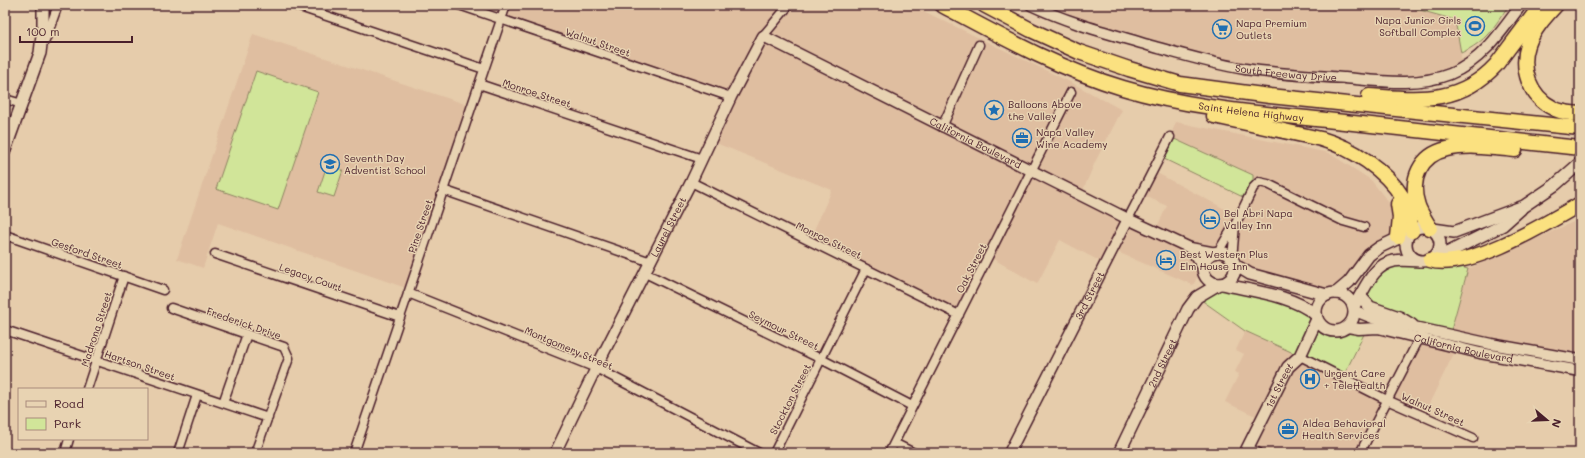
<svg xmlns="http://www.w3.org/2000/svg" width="1585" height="458" viewBox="0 0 1585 458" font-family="Mali,sans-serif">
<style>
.built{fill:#dfbea0}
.green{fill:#d1e599;stroke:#8e8262}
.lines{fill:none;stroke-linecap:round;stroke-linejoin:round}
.minor-casing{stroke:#4a1f2b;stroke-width:11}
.tertiary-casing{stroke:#4a1f2b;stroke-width:13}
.secondary-casing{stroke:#4a1f2b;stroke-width:14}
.motorway-casing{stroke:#4a1f2b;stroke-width:17}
.minor{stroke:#e8d3b2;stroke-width:8}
.tertiary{stroke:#e8d3b2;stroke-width:10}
.secondary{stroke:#e8d3b2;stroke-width:11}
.motorway{stroke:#fbe180;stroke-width:14}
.labels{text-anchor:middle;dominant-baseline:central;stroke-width:3;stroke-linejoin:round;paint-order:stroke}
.poi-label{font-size:10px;fill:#4a1f2b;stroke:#e8d3b2;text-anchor:start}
.street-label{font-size:10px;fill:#4a1f2b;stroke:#e8d3b2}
</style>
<rect width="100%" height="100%" fill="#e6ccab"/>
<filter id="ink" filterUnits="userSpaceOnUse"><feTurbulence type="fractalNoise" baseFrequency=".025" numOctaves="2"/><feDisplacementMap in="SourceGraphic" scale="8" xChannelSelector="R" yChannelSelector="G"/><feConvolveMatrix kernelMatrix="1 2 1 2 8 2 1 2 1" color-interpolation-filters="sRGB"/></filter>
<g filter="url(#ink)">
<path class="built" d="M459,5H911L1074,84L1122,110L1095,162L1081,195L1155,231L1167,206L1141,194L1153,171L1238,216L1253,175L1170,137L1176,122L1329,153L1371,180L1400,217L1394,239L1336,293L1235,265V226L1216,253L1190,248L1203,267L1193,285L1113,250L1105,264L1060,240L1037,284L988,256L959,315L809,241L832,190L711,141L731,98Z
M1031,5H1402L1455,20L1461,53V69L1423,81L1244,69Z
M253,34L471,106L409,289L218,223L203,268L177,259Z
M1580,219V360L1450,334L1468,269Z
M1245,331L1300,356L1387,399L1420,338L1457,347L1423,416L1387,400L1360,453H1259L1248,448L1262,419L1225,402L1239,374L1235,372L1244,354L1236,350Z"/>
<path class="green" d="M1402,5H1509C1493,28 1487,41 1461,53L1455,20Z
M256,71L318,92L278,210L216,189Z
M1170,137L1253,175V188L1247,199L1160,157Z
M327,165L343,170L334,197L318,192Z
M1442,262L1468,269L1450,334L1370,307L1364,288L1385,264Z
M1220,284L1293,301L1325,329C1339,335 1339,328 1350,327C1356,327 1362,327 1367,328L1343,377L1300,356L1245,331L1197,297Z"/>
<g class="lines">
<g class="minor-casing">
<path id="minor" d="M294,5L484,69
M459,5L731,97
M763,36L789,5
M45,41L58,5
M479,84L702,159
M5,99L22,104
M942,127L979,45
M691,182L959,315
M443,190L651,262
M1128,219L1170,137
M5,235L163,290
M1218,252L1233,227
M215,254L400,317
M1232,259L1235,225L1253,188L1259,182L1268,184L1343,221L1364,227
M645,273L821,359L912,406
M408,293L596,368L759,453
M171,308L284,347L289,358L255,453
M5,330L268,418
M1300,356L1387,400L1473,438
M87,389L124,276
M223,403L247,334
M894,443L914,453
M1248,448L1259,453
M65,453L69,439
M178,453L197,395
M354,453L506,5
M774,453L866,269
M889,453L1071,92
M1360,453L1422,333"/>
</g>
<g class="tertiary-casing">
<g id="tertiary">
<path id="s1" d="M1031,5C1069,23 1108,33 1148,45C1180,54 1213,64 1245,69C1278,74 1312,76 1345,78C1379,81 1417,87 1450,74C1481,62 1502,31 1521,5"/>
<path d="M1190,248L1203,267"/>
<path d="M1355,311L1373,318L1491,344L1580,360"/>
<path id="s2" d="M1348,327L1359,329L1378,328L1480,353L1580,371"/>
<path id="s3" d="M555,453L596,368L691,182L731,97L763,36L1128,219L1190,248L1216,253"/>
<path id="s4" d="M1009,453L1128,219"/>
</g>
</g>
<g class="secondary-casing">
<g id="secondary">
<path d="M5,150L40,53L43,27V5"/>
<circle cx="1423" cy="244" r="17"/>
<path d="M1433,229L1454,232L1524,206L1555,185L1580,163"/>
<circle cx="1219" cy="268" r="16"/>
<path d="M1434,257L1449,252L1503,225L1521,209"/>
<path d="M1235,265L1250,274L1327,295"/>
<path d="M1222,284C1251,291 1293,295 1316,315"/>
<circle cx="1335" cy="312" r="19"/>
<path d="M1336,293L1349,282L1369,255L1380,247L1405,235"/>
<path d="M1360,296L1370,307L1399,317L1412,325"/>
<path d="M1354,306C1365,290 1372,265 1394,261C1402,259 1410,261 1419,261"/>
<path id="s5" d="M1119,453L1188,309L1197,297L1219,284"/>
<path id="s6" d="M1245,453L1288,367L1300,356L1317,319"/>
</g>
</g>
<g class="motorway-casing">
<g id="motorway">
<path id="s7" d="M942,5C1000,36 1059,69 1123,88C1189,108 1258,113 1326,120C1410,129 1495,139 1580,148"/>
<path d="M984,5L1031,30L1079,52L1129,69L1180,84L1270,96L1580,128"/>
<path d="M1556,5C1545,17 1533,30 1528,45C1520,69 1530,97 1553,108C1561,113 1571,113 1580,114"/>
<path d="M1369,96C1418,99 1459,105 1496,65L1541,5"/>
<path d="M1214,116L1321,139C1352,148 1385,169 1403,198C1409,207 1410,220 1412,231"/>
<path d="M1430,228C1426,221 1421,214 1418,206C1409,180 1420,155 1447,149C1469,144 1493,148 1515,150"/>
<path d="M1398,237L1400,217L1398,204"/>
<path d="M1430,260C1467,272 1547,223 1580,204"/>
</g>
</g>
<use href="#minor" class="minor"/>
<use href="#tertiary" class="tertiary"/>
<use href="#secondary" class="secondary"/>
<use href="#motorway" class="motorway"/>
</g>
</g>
<defs>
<g id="stadium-ring" transform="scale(1)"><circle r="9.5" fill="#e8d3b2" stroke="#1f6fb2" stroke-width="1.5"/><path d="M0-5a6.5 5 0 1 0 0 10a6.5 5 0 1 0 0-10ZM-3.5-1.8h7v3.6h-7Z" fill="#1f6fb2"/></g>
<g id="supermarket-ring" transform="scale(1)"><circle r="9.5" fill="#e8d3b2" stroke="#1f6fb2" stroke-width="1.5"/><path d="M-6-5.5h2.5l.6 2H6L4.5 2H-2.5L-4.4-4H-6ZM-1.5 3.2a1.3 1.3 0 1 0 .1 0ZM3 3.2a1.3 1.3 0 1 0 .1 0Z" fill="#1f6fb2"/></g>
<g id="sight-ring" transform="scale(1)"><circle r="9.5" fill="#e8d3b2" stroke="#1f6fb2" stroke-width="1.5"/><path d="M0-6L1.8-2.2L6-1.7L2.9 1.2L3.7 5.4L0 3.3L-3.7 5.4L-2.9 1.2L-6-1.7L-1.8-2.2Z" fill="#1f6fb2"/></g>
<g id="office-ring" transform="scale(1)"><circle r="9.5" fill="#e8d3b2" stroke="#1f6fb2" stroke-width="1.5"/><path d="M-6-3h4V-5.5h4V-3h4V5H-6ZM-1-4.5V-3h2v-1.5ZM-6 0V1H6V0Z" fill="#1f6fb2"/></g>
<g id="school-ring" transform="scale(1)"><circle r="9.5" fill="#e8d3b2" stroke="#1f6fb2" stroke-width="1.5"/><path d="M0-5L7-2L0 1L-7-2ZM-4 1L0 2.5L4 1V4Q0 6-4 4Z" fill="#1f6fb2"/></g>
<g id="hotel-ring" transform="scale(1)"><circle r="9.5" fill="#e8d3b2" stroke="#1f6fb2" stroke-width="1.5"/><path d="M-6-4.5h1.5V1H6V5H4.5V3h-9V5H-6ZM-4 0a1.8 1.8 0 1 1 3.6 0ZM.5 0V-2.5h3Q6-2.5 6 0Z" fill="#1f6fb2"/></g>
<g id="hospital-ring" transform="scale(1)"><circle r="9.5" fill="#e8d3b2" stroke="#1f6fb2" stroke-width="1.5"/><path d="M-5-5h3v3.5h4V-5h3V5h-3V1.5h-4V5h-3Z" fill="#1f6fb2"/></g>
</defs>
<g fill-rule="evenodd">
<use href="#stadium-ring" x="1475" y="26"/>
<use href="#supermarket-ring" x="1222" y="29"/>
<use href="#sight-ring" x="994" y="110"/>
<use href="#office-ring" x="1022" y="138"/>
<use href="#school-ring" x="330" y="164"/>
<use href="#hotel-ring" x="1210" y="219"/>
<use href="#hotel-ring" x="1166" y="260"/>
<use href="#hospital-ring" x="1310" y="379"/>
<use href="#office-ring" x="1288" y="429"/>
</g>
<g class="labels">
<g class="poi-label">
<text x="1461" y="20" text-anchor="end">Napa Junior Girls<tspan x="1461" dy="12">Softball Complex</tspan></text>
<text x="1236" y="23">Napa Premium<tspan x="1236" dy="12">Outlets</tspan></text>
<text x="1008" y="104">Balloons Above<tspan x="1008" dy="12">the Valley</tspan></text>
<text x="1036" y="132">Napa Valley<tspan x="1036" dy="12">Wine Academy</tspan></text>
<text x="344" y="158">Seventh Day<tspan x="344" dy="12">Adventist School</tspan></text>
<text x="1224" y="213">Bel Abri Napa<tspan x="1224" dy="12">Valley Inn</tspan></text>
<text x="1180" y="254">Best Western Plus<tspan x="1180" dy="12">Elm House Inn</tspan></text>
<text x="1324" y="373">Urgent Care<tspan x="1324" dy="12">+ TeleHealth</tspan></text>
<text x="1302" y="423">Aldea Behavioral<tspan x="1302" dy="12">Health Services</tspan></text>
</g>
<g class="street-label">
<text transform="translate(598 42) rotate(19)">Walnut Street</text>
<text stroke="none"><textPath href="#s1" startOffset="265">South Freeway Drive</textPath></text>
<text transform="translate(537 93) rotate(18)">Monroe Street</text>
<text stroke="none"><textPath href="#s7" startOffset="330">Saint Helena Highway</textPath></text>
<text stroke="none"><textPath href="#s3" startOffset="704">California Boulevard</textPath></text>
<text transform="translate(420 226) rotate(-71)">Pine Street</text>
<text stroke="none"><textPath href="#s3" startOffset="253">Laurel Street</textPath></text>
<text transform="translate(829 240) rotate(26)">Monroe Street</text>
<text transform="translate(87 253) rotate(19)">Gesford Street</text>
<text transform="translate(971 268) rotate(-63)">Oak Street</text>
<text transform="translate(311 277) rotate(19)">Legacy Court</text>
<text stroke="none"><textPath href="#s4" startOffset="177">3rd Street</textPath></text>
<text transform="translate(244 323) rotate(19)">Frederick Drive</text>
<text transform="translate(96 329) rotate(-72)">Madrona Street</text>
<text transform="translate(784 330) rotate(26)">Seymour Street</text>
<text transform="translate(569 348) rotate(23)">Montgomery Street</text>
<text stroke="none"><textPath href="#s2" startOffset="118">California Boulevard</textPath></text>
<text stroke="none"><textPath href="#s5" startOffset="100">2nd Street</textPath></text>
<text transform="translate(140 365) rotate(19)">Hartson Street</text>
<text stroke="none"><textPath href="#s6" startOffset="76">1st Street</textPath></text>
<text transform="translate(790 399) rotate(-63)">Stockton Street</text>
<text transform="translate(1433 409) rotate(24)">Walnut Street</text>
</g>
</g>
<rect width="1585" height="458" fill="none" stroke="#e8d3b2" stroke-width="20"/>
<rect x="10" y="10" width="1565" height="438" fill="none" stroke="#4a1f2b" stroke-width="1.5" filter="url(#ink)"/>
<rect x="18" y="388" width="130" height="52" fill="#e8d3b2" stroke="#a98b7c"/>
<rect x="26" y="401" width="20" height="6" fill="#e8d3b2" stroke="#a98b7c"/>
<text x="54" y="408" font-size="12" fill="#4a1f2b">Road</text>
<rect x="26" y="418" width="20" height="12" fill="#d1e599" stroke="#a98b7c"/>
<text x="54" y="428" font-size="12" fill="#4a1f2b">Park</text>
<g transform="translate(1547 420) rotate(109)" stroke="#e8d3b2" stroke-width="3" paint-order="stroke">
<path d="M0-3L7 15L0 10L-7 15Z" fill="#4a1f2b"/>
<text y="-6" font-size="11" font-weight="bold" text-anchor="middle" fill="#4a1f2b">N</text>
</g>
<path d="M20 36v6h112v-6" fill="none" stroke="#4a1f2b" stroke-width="2"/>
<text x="26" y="36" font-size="12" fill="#4a1f2b" stroke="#e8d3b2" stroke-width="3" paint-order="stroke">100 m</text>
</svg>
